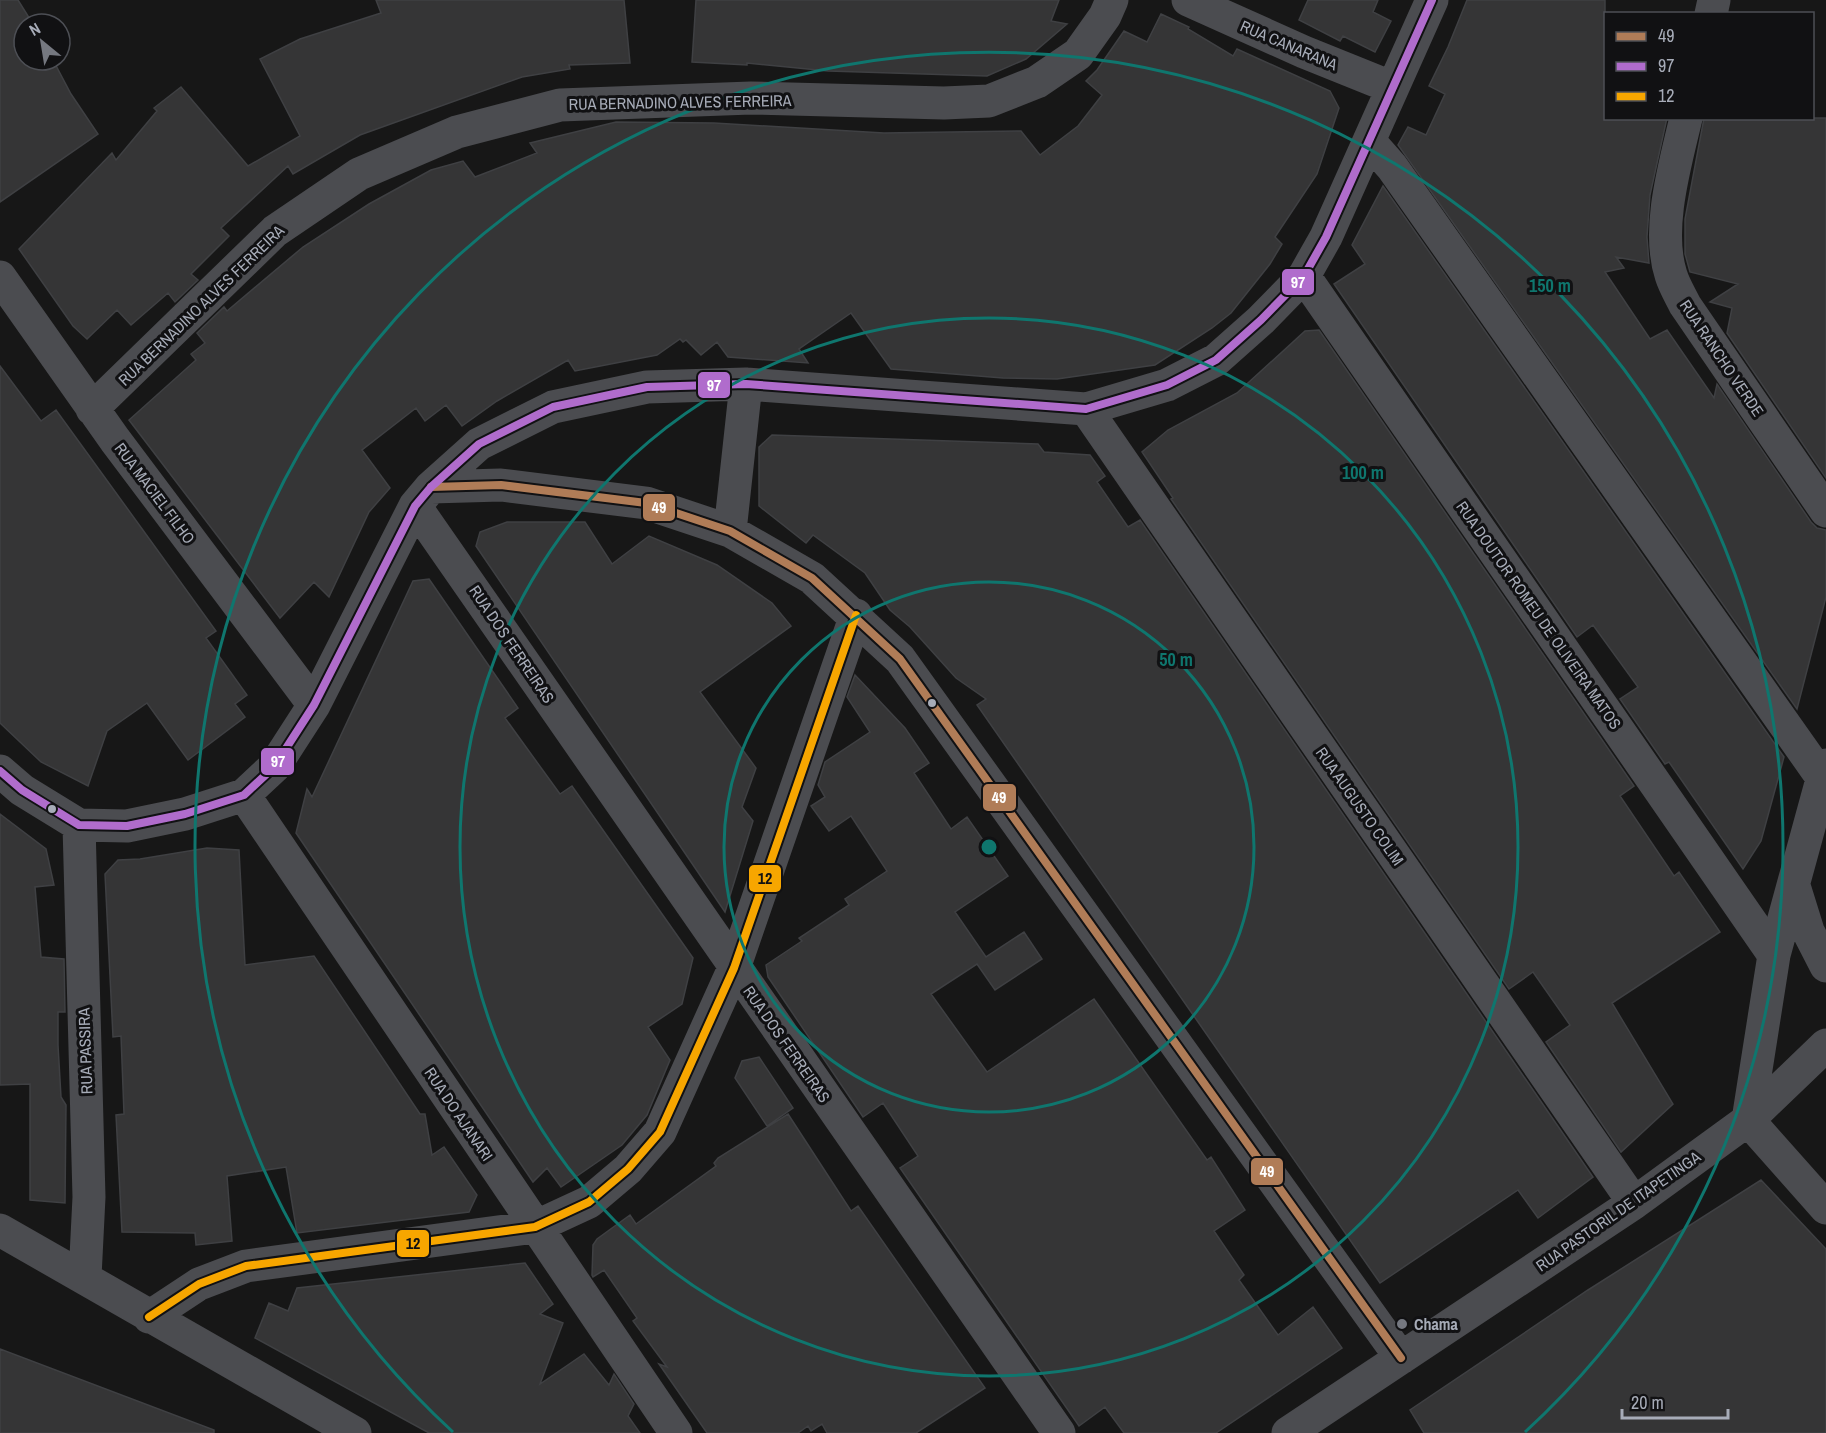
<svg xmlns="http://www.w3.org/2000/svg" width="1826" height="1433" viewBox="0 0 1826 1433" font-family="'Archivo Narrow',sans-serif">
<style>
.building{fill:#353536;stroke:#3f4043;stroke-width:1.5}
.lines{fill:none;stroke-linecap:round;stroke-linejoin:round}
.minor{stroke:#4b4c50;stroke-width:33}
.bus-1-casing{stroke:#111113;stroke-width:12}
.bus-2-casing{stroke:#111113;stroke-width:12}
.bus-3-casing{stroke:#111113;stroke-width:12}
.bus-1{stroke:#b07c57;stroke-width:8}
.bus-2{stroke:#b06ccc;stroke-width:8}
.bus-3{stroke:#f7a600;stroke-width:8}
.ring{fill:none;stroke:#0f766e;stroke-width:3}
.bus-dot{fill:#a7acb8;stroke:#111113;stroke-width:2}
.poi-dot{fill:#757880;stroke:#111113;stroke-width:2}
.labels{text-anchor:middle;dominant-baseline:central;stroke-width:6;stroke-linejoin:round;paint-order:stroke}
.street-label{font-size:16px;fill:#a7acb8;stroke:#111113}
.poi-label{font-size:16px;font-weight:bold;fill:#a7acb8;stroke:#111113;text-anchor:start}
.centre{fill:#0f766e;stroke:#111113;stroke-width:3}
.ring-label{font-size:18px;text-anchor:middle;font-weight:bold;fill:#0f766e;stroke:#111113;stroke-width:6;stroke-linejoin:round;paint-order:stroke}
.line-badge{stroke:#111113;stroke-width:2}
.badge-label{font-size:16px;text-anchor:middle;font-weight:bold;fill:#fff}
.pale-badge-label{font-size:16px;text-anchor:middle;font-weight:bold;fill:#111}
</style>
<rect width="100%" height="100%" fill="#171717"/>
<path class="building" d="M0,0H18L33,24H24V60H53L71,94L98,134L0,202Z
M376,0H624L630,63L569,65L570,69L522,77L360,135L293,174L288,166L221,228L229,236L191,274L198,280L175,302L168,293L131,325L117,310L87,339L73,326L19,249L112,153L116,160L157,111L154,108L181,87L248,166L300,136L260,59L300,39L381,13Z
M696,0H1059L1051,21L1067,24L1026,59L987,76L828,71L747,63V65L692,62Z
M1308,0H1378L1373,12L1391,21L1375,52L1343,36L1340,41L1299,20Z
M1467,0H1605V118H1667L1650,195L1647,237L1649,263L1616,257L1624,268L1605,272L1650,339L1667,330L1714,398L1717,384L1811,522L1817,528L1826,530V597L1797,709L1398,145L1408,127L1426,135L1445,94L1429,86L1448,47Z
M1161,14L1189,27L1188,29L1233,56L1237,49L1330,91L1339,108L1317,174L1275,237L1282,244L1270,264L1231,313L1212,328L1155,365L1057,379L1003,378L891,369L851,313L799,349L808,363L728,357L717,342L701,355L686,340L683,342L680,339L657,355L575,371L568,360L497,401L462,426L446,405L425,421L416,408L362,450L390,488L369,512L329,597L314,582L280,618L129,420L196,360L191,354L205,343L197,333L224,307L227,311L303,247L369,204L431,170L463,161L475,177L537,153L530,143L616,122L714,123L884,133L1021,131L1040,155L1078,126L1102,95L1086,81L1097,70L1124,31L1147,42Z
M1704,118H1826V478L1727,333L1732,308L1710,302L1738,284L1690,272L1685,254V219Z
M1383,186L1784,757L1761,841L1743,869L1669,762L1665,764L1620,699L1638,687L1593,625L1577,637L1334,284L1365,264L1352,245Z
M1319,330L1634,786L1620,796L1674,876L1679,872L1720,932L1612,1003L1673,1104L1621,1152L1546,1042L1570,1025L1533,972L1509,989L1171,499L1173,498L1142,452L1168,430L1237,393L1305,331Z
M0,366L41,421L56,410L216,631L206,638L247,695L235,704L245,717L188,760L147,703L107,731L88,786L41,762L0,723Z
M772,435L1038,444L1044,452L1090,455L1105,476L1097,482L1128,527L1140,520L1593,1177L1538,1218L1518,1190L1380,1283L977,705L986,699L956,678L910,627L890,610L865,573L813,535L806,543L759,506V447Z
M507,522H585L612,564L649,536L717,565L772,603L791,626L700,692L756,768L742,807L753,821L725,912L476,546L480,532Z
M429,579L518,708L505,718L560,794L572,786L693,958L682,1004L648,1027L670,1060L647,1115L622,1145L561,1187L547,1168L533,1182L296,833L307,789L312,797L413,581Z
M855,675L905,728L929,763L914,773L951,829L967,817L1008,876L955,912L986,957L1024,932L1042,959L995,990L977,964L931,994L987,1072L1094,999L1207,1160L1211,1157L1245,1210L1214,1231L1244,1275L1239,1280L1278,1335L1313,1307L1342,1348L1216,1433H1124L1105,1407L1079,1426L900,1168L918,1156L883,1103L863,1117L768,977L766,965L802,941L799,938L849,905L845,899L887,871L851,816L829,831L811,806L825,797L818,785L825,762L870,732L847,697Z
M0,814L46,849L54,885L35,887L41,957L64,959L65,1012H58V1045L61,1097L66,1105L65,1203L30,1200V1084L0,1085Z
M207,848L239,850L245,965L314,956L420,1114H425L432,1155L444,1147L477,1195L469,1212L297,1233L286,1167L227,1176L232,1241L196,1245L195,1233L122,1232L116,1115L124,1114L121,1036L113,1037L105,874L118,860L140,859Z
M759,1057L793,1108L767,1126L735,1078L742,1061Z
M788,1114L851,1211L858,1206L985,1388L916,1433H827L822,1424L811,1431L808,1426L798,1433H707L659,1364L667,1367L633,1321L637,1318L604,1270L593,1277L592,1275L593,1245L597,1239L630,1215L636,1224L716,1166L714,1163L718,1158Z
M1761,1180L1826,1249V1433H1424L1410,1410L1588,1290Z
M525,1263L553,1304L540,1314L563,1323L540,1384L584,1354L609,1385L614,1374L634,1404L628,1416L640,1433H429L255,1338L269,1303L288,1311L297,1288Z
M0,1349L214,1430V1433H0Z"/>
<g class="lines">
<path class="minor" d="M1188,0L1304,52L1391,87
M1711,14L1714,0
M1686,118C1675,165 1656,229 1671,275C1674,285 1680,295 1685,305L1826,511
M1370,142L1392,167L1823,779
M1304,276L1774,955
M0,277L115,440L314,705
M92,409L275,231L359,174L457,132L560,105L751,98L944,103L989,101L1037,82L1078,54L1105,16L1112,0
M1086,409L1634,1203
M431,487L501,485L646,503L730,531L812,578L900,659L1401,1358
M415,506L1059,1433
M730,531L746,384
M0,771L22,790L79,825L127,826L185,814L244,795L274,767L314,705L415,506L431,487L479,444L553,407L647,387L746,384L1086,409L1167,385L1216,360L1261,320L1304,276L1326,237L1432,0
M244,795L676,1433
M79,825L89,1197L85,1277
M1794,886L1808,931L1826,966
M1748,1120L1774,955L1826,765
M1748,1120L1826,1208
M0,1230L355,1433
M149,1317L199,1284L246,1266L535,1227L589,1202L628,1169L660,1132L734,968L856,615
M1288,1433L1634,1203L1748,1120L1826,1045"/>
<g class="bus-1-casing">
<path id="bus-1" d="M431,487L501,485L646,503L730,531L812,578L900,659L1401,1358"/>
</g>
<g class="bus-2-casing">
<path id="bus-2" d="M0,771L22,790L79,825L127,826L185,814L244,795L274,767L314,705L415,506L431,487L479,444L553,407L647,387L746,384L1086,409L1167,385L1216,360L1261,320L1304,276L1326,237L1432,0"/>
</g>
<g class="bus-3-casing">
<path id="bus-3" d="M149,1317L199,1284L246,1266L535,1227L589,1202L628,1169L660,1132L734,968L856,615"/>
</g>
<use href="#bus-1" class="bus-1"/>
<use href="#bus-2" class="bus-2"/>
<use href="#bus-3" class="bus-3"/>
</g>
<g class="ring">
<circle cx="989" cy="847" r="265"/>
<circle cx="989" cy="847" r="529"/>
<path d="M453 1432A794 794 0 1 1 1525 1432"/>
</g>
<g class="bus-dot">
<circle cx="932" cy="703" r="5"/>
<circle cx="52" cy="809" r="5"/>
</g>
<circle class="poi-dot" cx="1402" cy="1324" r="6"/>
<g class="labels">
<g class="street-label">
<text transform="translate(1289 45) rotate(23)">RUA CANARANA</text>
<text transform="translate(680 102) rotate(-1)">RUA BERNADINO ALVES FERREIRA</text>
<text transform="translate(201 305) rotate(-44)">RUA BERNADINO ALVES FERREIRA</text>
<text transform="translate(1722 358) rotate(56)">RUA RANCHO VERDE</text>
<text transform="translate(155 493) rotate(53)">RUA MACIEL FILHO</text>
<text transform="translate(1539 615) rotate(55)">RUA DOUTOR ROMEU DE OLIVEIRA MATOS</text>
<text transform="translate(512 644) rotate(56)">RUA DOS FERREIRAS</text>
<text transform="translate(1360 806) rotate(55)">RUA AUGUSTO COLIM</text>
<text transform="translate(787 1044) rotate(55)">RUA DOS FERREIRAS</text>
<text transform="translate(85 1051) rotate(-92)">RUA PASSIRA</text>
<text transform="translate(459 1114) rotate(56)">RUA DO AJANARI</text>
<text transform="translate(1618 1211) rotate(-35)">RUA PASTORIL DE ITAPETINGA</text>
</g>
<g class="poi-label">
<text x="1414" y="1324">Chama</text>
</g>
</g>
<circle cx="989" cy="847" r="9" class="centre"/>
<g class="ring-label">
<text x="1550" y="292">150 m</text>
<text x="1363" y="479">100 m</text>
<text x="1176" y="666">50 m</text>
</g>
<g class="line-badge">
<rect x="1281" y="268" width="34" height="28" rx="6" fill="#b06ccc"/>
<rect x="697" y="371" width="34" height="28" rx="6" fill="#b06ccc"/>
<rect x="642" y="493" width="34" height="29" rx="6" fill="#b07c57"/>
<rect x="260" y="747" width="35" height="29" rx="6" fill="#b06ccc"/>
<rect x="982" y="783" width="35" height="29" rx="6" fill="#b07c57"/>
<rect x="748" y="864" width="34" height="29" rx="6" fill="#f7a600"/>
<rect x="1250" y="1157" width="34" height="29" rx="6" fill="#b07c57"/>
<rect x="396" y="1229" width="34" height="29" rx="6" fill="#f7a600"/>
</g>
<g class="badge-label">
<text x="1298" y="288">97</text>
<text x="714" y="391">97</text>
<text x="659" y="513">49</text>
<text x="278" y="767">97</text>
<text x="999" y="803">49</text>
<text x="1267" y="1177">49</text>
</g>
<g class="pale-badge-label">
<text x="765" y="884">12</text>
<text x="413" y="1249">12</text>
</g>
<rect x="1604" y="12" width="210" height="108" fill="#111113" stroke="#4d4f55" stroke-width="1.5"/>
<rect x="1616" y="32" width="30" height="9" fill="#b07c57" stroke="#4d4f55" stroke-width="1.5"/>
<text x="1658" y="42" font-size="18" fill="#a7acb8">49</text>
<rect x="1616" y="62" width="30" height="9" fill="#b06ccc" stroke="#4d4f55" stroke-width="1.5"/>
<text x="1658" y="72" font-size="18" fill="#a7acb8">97</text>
<rect x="1616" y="92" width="30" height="9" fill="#f7a600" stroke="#4d4f55" stroke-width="1.5"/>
<text x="1658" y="102" font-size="18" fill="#a7acb8">12</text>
<g transform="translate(42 42) rotate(330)"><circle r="28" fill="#111113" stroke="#4d4f55" stroke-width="1.5"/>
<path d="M0-4.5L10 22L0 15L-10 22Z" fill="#757880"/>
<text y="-9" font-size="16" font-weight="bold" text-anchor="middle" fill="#a7acb8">N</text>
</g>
<path d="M1622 1409v9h106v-9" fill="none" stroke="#a7acb8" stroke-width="3"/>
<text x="1631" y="1409" font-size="18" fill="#a7acb8" stroke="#111113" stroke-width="4.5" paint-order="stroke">20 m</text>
</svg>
